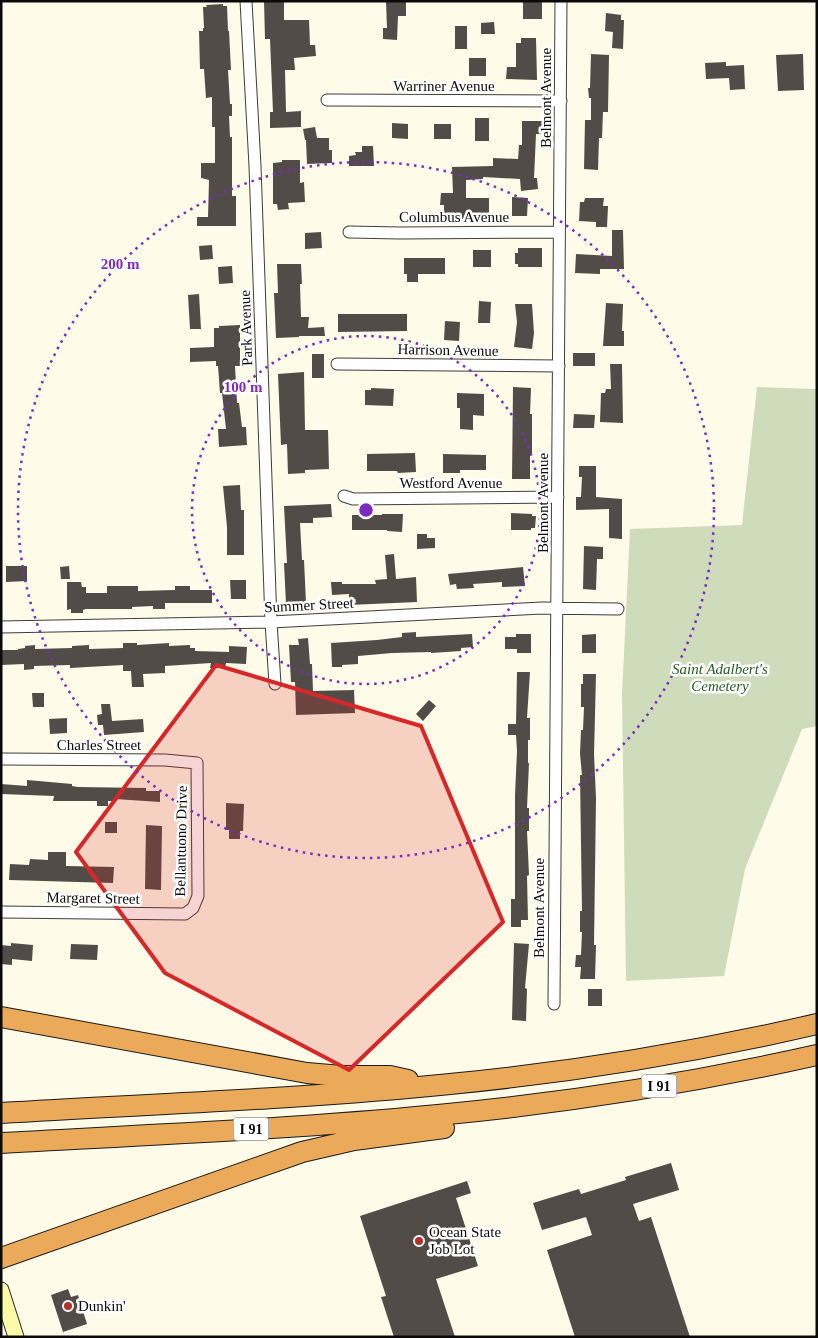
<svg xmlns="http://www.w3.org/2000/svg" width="818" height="1338" viewBox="0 0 818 1338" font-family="Georgia,serif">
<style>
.cemetery{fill:#cedcbc}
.building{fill:#514c47}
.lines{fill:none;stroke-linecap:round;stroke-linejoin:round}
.street-casing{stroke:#3d3d3d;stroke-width:13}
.secondary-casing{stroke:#2c2c2c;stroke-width:17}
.highway-casing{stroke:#1b1b1b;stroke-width:22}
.street{stroke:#fff;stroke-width:11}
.secondary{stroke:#f9f9a7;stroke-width:15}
.highway{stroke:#eaaa59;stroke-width:20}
.marked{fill:#d62828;fill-opacity:0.2;stroke:#d62828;stroke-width:4;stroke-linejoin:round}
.ring{fill:none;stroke:#7b2cbf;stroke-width:2.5;stroke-dasharray:2.5 5}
.poi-dot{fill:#af332c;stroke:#fff;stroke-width:2}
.labels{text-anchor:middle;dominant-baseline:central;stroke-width:5;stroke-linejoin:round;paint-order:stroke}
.shield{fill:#fff;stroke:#545454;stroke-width:1}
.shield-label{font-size:14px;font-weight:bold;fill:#0a0a0a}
.street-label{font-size:15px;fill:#0a0a0a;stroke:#fff}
.park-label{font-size:15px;font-style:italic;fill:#265b20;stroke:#fff}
.poi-label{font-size:15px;fill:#0a0a0a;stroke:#fff;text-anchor:start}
.centre{fill:#7b2cbf;stroke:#fff;stroke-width:2.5}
.ring-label{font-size:15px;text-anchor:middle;font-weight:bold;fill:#7b2cbf;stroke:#fff;stroke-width:5;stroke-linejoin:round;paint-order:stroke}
</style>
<rect width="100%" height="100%" fill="#fefbe8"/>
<path class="cemetery" d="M757,387L817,389V726L802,729L745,869L724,976L626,981L622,694L630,529L742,525Z"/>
<path class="building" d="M264,1H284V20H309L310,45H315L316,56L294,58L295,70H285L286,112L301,111V127L270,128V112H273L270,39H265Z
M523,1H542V19H523Z
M386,2H406V16H398L397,40L383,39V28H387Z
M223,4V6H227L228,31H229L231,70H228L230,104H232V116H229L230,137H232V196H236V226H197V217H208L209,180L201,178V163H215V127H212V97L206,98L204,69H200L199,31H203V28H204L203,7H207L206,5Z
M606,13L621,15V20H624L623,49L612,48L613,32L605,31Z
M494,22L495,34H481V23Z
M455,26H467V49H455Z
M521,38H536L537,80L506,79L507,67H516V43H521Z
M591,54L609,55L608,112H603L602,138H599L598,170L584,169L585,120H591V98H589L588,88H590Z
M803,54L804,90L778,91L776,55Z
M469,58H486V76H469Z
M726,62V66L744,65L745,89L730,90L729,78L706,79L705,63Z
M475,118H489V141H475Z
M522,121H542L541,134H536L534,178H537L538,189L521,191L520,179L483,177V179L466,180V198H489V218L444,220V205H440L441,193H453L452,167L493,166V158L518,159L519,145H522Z
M392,123L408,124V139L392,138Z
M434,124H451V139H434Z
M315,127L317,138H329V150H332V163L307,164L306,140H305L303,129Z
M362,146H373L374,166H349V156L356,155L355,152H362Z
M282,160H300V183L304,182L305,202L288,203L289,209L278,210L277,204H273V163L282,162Z
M512,197L528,198L527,216H512Z
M585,198H604L603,206H608L607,227H596V222L579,221L580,202H584Z
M612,230H623L624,269H600V274L575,273L576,254L612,256Z
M321,232L322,248L305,249V233Z
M212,245L213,259L200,260L199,246Z
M518,248H542V267H518V264H515V253H518Z
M473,250H491V267H473Z
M404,258H445V274H418V282H407V274H404Z
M277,264H301L302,284H300L301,317H309L308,328L324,327L325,336H299V337L276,338L274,293H278Z
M232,266L233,283L219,284L218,267Z
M199,294L201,329H190L188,295Z
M479,301L491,302L490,323H478Z
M606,303L623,304L622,331H624V346H603Z
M515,304H532L534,333L532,349L514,347L517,322Z
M338,314H407V331L338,332Z
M445,321L460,322L459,341L444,340Z
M240,325V366H235L237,403H239L242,427H246L247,445L219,447L218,429H226L222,393H220L218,366H216V361L190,362V348L214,347V328H219V326Z
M573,353H595V366H573Z
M312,354H324V378H312Z
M610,364H622L623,423L600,422L601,393H605L606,389H611Z
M304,372L305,430H328L329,469L305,470V473L288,474L287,444L281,445L278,374Z
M513,387L531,388L530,414H532V455H530V479H512Z
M371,388L394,389L393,406L365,405V390H371Z
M457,393L484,394V416L473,415V430L460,429V408H457Z
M574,414L595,415L594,428H573Z
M415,453L416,472L398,473L397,471H367V454Z
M443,454L486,455V470H460V473H443Z
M579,466H596V497L622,499V539L609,538V509L576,510V497H581L582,477H579Z
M240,485L241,510H244V555H227V527L223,486Z
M331,504L332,517L313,518V523H300L302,560H304L306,603L286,604L284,563H287L284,506Z
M511,513L532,514V516H536L535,528H531V530H511Z
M382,514H403L402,532L387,531V530H352V515H382Z
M417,534H427V538H435V548L417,549Z
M584,546L603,547V559H597L596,590L583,589Z
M394,554L396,579L416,577L417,602L349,605V594L332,595L331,582H342V584H376L375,580L387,579L385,555Z
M6,566H27V581L6,582Z
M69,566L70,579H61L60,567Z
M523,567L525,586L502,587V582L473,584L474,588L457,589L456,584L450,585L448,574Z
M230,580H246V599H231Z
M67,582H81L82,587H86V593H107V586H138V591L175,590V586H190V590H212V603H165V609H153V606L132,607V609H86L83,610V613H71V609L67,610Z
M416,632V637L472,634L473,647L461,648V651L431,653V652L392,653L358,656V664L342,665V667H332L331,643L377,640L402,637V633Z
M516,634H531V653H517V649H505V637H516Z
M596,634V653H582V635Z
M308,638L310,664H312L313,691L354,690L355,713L296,715L295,682H291L289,645H299L298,639Z
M123,643H137V645L169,643V646L190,645V648H195V651L229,652V646L247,647L246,664L226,663L225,668H210L211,663L165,666V673L143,674L144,687H132L131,671H123V665L70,668V665L34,666V669L24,670V664L1,665V650H18V649L25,648V646L35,645V649L72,648V646L89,645V649L123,648Z
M517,672H530L527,718H530V740H528V763H529L527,808H529V831H527L529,875L527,876L528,920H521V927H511V899H515V795L517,751L516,735H508V724H516Z
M583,674H596L594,754L596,798L594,945H596L595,979H580L581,967H575L576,955H581L582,932H580V911H582L580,775H582L580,754L581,730H583L584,707H581V684H583Z
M32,693H44V707H33Z
M429,700L436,706L423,721L416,714Z
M101,704H110L112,721L143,719L144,732L104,735L103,725H98L97,715L102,714Z
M67,718V733L50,734L49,719Z
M27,780L72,784V786L78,787L146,788V791H160V802L115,799V801H108V806H97V801H53L54,796L1,794V784L27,786Z
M226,803L244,804L243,831H240V839H229V830H226Z
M105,822H117V833H105Z
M146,825L162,826L161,890L145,889Z
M48,852H66V866L114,867L113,883L9,880L10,864L29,865L30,859L48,860Z
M11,943L33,945L32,961L12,959V965L1,964V945L11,946Z
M514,943L529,944L525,988L527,989L526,1021L512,1020Z
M71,944L98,945L97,960L70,959Z
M588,989H602V1006H588Z
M671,1163L679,1190L633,1204L639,1221L651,1217L690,1337H575L547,1250L592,1235L586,1217L542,1230L533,1203L579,1189L581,1194L626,1180L625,1177Z
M467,1181L471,1193L456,1198L478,1266L436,1279L455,1337H394L381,1297L386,1296L360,1216Z
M68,1289L71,1297L78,1295L87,1324L63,1332L51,1295Z"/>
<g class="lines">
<g class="street-casing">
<path id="street" d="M246,1L255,166L271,622L275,684
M327,100L561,101
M349,232L400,233L559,232
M337,364L559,366
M344,496L353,499L558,497
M1,627L271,622L542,608L618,609
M1,759L165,760L197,763L198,896L193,908L185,914L1,912
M554,1004L561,1"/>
</g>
<g class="secondary-casing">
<path id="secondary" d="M1,1290L16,1337"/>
</g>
<g class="highway-casing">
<path id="highway" d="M1,1017L307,1073L342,1076H390L408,1080
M1,1113C151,1104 301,1099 450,1084C574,1072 696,1052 817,1024
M1,1143C147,1135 293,1129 438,1115C565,1103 692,1083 817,1055
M1,1258L302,1152L354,1140L444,1128"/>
</g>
<use href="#street" class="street"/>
<use href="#secondary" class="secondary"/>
<use href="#highway" class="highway"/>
</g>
<path class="marked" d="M216,665L421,726L503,922L349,1070L165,973L76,852Z"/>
<g class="ring">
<circle cx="366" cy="510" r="174"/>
<circle cx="366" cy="510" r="348"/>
</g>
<g class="poi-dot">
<circle cx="419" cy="1241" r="5"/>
<circle cx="68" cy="1306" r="5"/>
</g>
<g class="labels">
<g class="shield">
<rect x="641.5" y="1074.5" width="35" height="23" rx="4"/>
<rect x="233.5" y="1117.5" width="35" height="23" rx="4"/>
</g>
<g class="shield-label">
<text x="659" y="1086">I 91</text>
<text x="251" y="1129">I 91</text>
</g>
<g class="street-label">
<text x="444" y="86">Warriner Avenue</text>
<text transform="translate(546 98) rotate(-90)">Belmont Avenue</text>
<text x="454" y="217">Columbus Avenue</text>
<text transform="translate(246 328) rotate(-92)">Park Avenue</text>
<text transform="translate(448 350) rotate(1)">Harrison Avenue</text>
<text x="451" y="483">Westford Avenue</text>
<text transform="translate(543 503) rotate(-90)">Belmont Avenue</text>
<text transform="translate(309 605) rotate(-3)">Summer Street</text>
<text x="99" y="745">Charles Street</text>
<text transform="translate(181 841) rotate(-89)">Bellantuono Drive</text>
<text transform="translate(93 898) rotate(1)">Margaret Street</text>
<text transform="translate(539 908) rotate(-90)">Belmont Avenue</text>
</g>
<g class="park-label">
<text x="720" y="669">Saint Adalbert's<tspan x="720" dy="17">Cemetery</tspan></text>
</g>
<g class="poi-label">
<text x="429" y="1232">Ocean State<tspan x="429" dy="17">Job Lot</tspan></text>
<text x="78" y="1306">Dunkin'</text>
</g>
</g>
<circle cx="366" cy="510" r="8" class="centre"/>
<g class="ring-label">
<text x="120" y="269">200 m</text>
<text x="243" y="392">100 m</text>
</g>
<rect width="818" height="1338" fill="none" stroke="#0a0a0a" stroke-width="5"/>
</svg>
